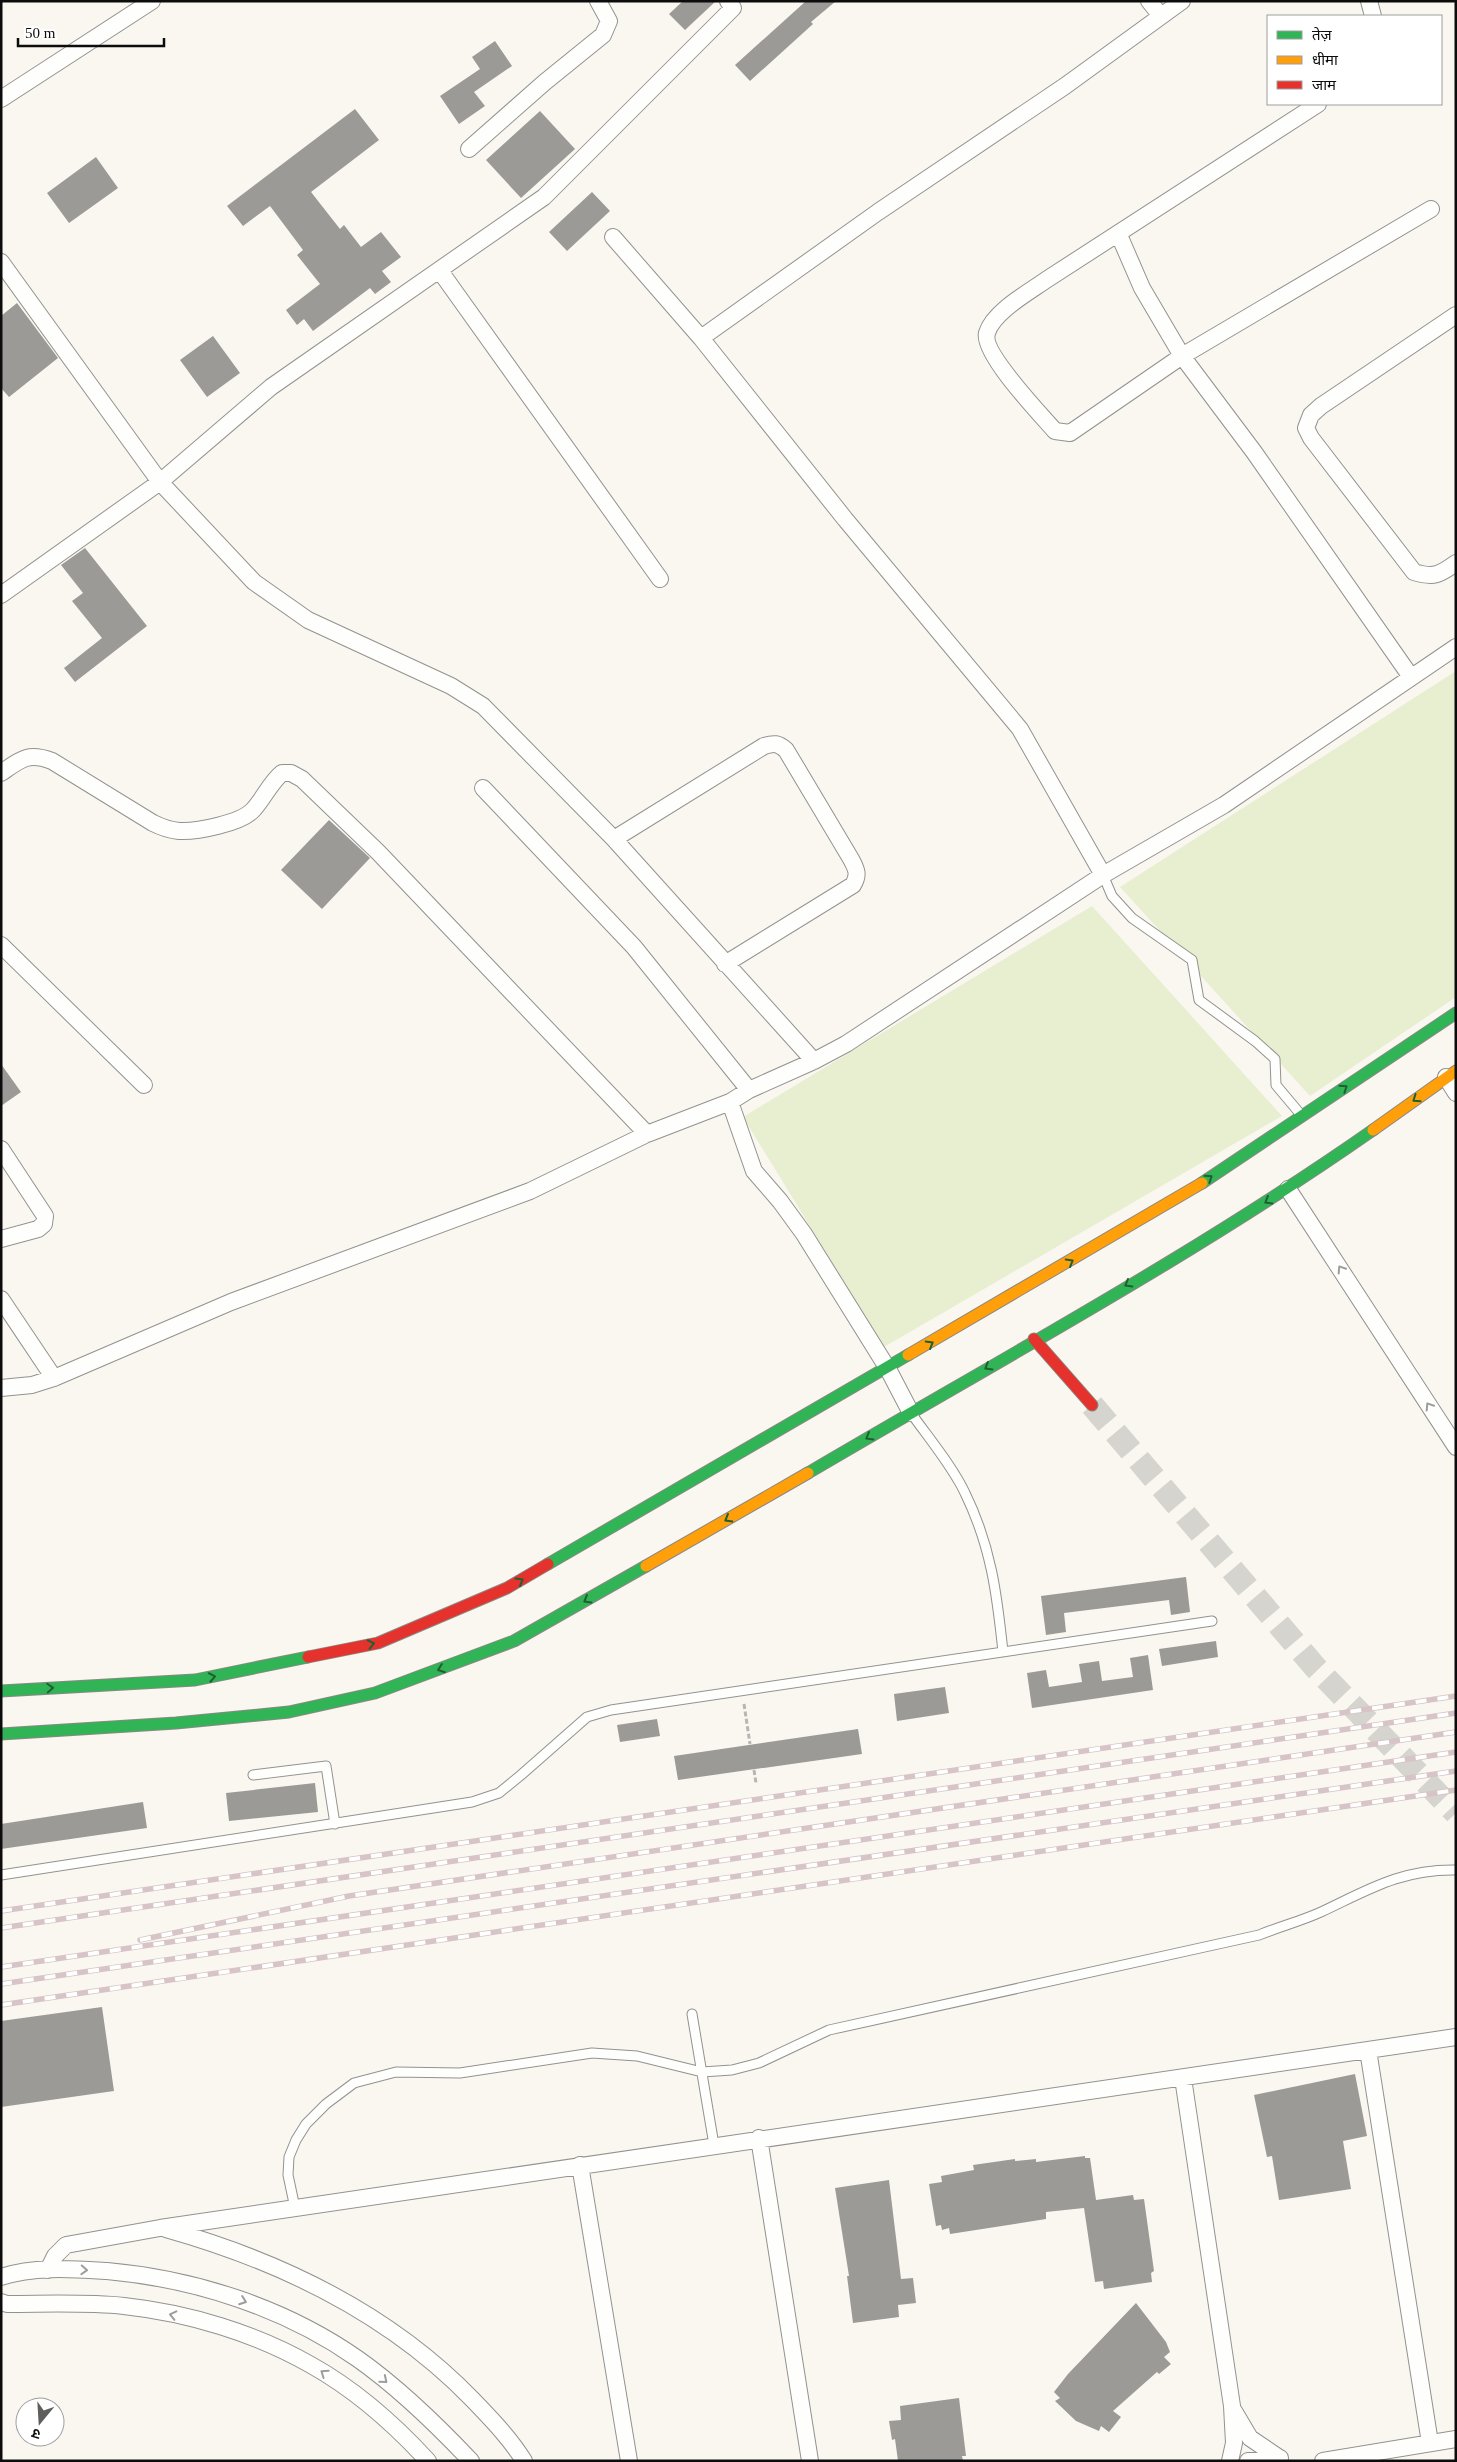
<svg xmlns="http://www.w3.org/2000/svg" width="1457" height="2462" viewBox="0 0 1457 2462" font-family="'Times New Roman','Noto Sans Devanagari',serif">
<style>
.green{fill:#e7efd0}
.building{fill:#9c9a96}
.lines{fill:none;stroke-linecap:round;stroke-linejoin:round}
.secondary-tunnel{stroke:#d6d4ce;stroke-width:24;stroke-dasharray:24 12;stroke-linecap:butt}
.lane-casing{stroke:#93928f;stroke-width:11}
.street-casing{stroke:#93928f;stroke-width:18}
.fast-casing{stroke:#8a8885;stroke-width:13}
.slow-casing{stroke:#8a8885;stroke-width:13}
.jam-casing{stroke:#8a8885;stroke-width:13}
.path{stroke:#b7b6b5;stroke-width:3;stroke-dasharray:5 2.5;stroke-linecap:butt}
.lane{stroke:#fefefd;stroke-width:9}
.street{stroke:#fefefd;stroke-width:16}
.fast{stroke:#30b455;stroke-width:11}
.slow{stroke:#ff9f0a;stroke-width:11}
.jam{stroke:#e5322d;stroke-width:11}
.rail-casing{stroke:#d6c4c6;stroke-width:5.5}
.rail{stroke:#fff;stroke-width:4;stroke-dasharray:11;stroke-linecap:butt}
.oneway{stroke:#1e6030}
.oneway2{stroke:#9d9d9d}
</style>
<rect width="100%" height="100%" fill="#faf7f0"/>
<path class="green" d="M1456,671V997L1310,1096L1120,887Z
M1092,906L1282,1116L884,1347L743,1117Z"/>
<path class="building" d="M683,1H716L685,30L669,14Z
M806,1H836L811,22L813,24L750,81L735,65Z
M495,41L512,66L474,92L485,106L459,124L440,96L480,69L472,57Z
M355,109L379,140L311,192L340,229L344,225L361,247L381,232L401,257L382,271L391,282L375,294L370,288L313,331L304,319L297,325L286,310L320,284L297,255L303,250L270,206L243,226L227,206Z
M540,111L575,149L521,198L486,160Z
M96,157L118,188L69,223L47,193Z
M592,192L610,211L567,251L549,232Z
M17,303L58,358L9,397L1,388V316Z
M213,336L240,373L207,397L180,360Z
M85,548L147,626L75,682L64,668L102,638L72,601L83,593L61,565Z
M329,820L370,858L322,909L281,870Z
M1,1064L21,1092L1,1106Z
M1186,1577L1190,1612L1171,1615L1169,1600L1064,1613L1066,1632L1046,1635L1041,1596Z
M1216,1641L1218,1657L1162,1666L1159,1649Z
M1148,1655L1153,1690L1032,1708L1027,1673L1046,1670L1049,1687L1082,1682L1079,1664L1099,1661L1102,1681L1133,1677L1130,1658Z
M945,1687L949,1713L897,1721L894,1694Z
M657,1719L660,1736L620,1742L617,1725Z
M858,1729L862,1754L678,1780L674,1756Z
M315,1783L318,1812L229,1821L226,1793Z
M143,1802L147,1828L1,1849V1824Z
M102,2007L114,2091L1,2107V2021Z
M1355,2074L1367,2136L1343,2141L1351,2189L1279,2200L1272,2156L1267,2157L1254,2095Z
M1085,2156V2158H1090L1096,2200L1133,2195L1134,2200L1144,2199L1154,2271L1151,2273L1152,2282L1104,2289L1103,2281L1095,2282L1084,2208L1046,2212V2219L950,2234L949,2228L942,2230L941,2225L936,2226L929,2184L942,2182L941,2176L974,2170L973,2165L1015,2159V2161L1036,2159V2162Z
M889,2180L901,2279L913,2278L916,2303L898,2305L899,2317L853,2323L847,2276H849L835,2188Z
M1136,2303L1166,2342L1170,2352L1164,2357L1171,2364L1159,2374L1157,2372L1113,2411L1121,2417L1109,2432L1101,2426L1099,2431L1076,2421L1055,2401L1060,2398L1054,2392L1068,2374Z
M959,2398L966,2456H962L963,2461H898L895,2439L892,2440L889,2421L901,2420L900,2406Z"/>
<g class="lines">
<path class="secondary-tunnel" d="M1092,1405L1315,1667L1456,1813"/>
<g class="lane-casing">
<path id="lane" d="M1103,875L1112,896L1132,918L1192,960L1199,1000L1255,1041L1275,1059L1276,1085L1302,1116
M911,1413C928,1437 953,1467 965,1493C991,1546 997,1594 1003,1652
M253,1775L326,1766L335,1824
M1,1875L472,1802L499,1793L521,1775L587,1717L611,1710L1212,1621
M692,2014L714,2145
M295,2208L288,2175L289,2157L296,2140L306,2124L326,2104L354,2083L396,2072L460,2073L592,2053L637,2056L702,2072L732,2070L759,2063L829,2030L1259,1935C1279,1927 1301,1921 1321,1912C1368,1890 1401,1869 1456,1870"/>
</g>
<g class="street-casing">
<path id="street" d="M1149,1L1161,16
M1369,1L1373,16
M1,99L152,1
M1318,104L1046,280C1029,292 993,312 987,333C981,352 1041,415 1055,431L1070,433L1182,356L1431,209
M469,149L545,82L603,35L609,21L598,1
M1119,235L1142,288L1182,356L1254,452L1411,677
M613,237L701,338L845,519L1020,729L1103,875
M1,262L160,482L254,582L308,620L451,686L483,706L614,839L814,1061
M440,271L660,579
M1456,315L1321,406L1311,415L1306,428L1311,438L1414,572C1434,578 1439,575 1456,563
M701,338L878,212L1065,86L1182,1
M1,595L160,482L271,387L544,197L733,8L728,1
M1,773C21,759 28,752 52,761L153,823C161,827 169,830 179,831C197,832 241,823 253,810C264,798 270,783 282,773H291L302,779L378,852L647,1134
M483,788L634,947L749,1090
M614,839L764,746C774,743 778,743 786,750L851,859C857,870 859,875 853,885L725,964
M1,945L144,1085
M1446,1077L1456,1093
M730,1102L754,1171L780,1201L804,1234L888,1369L911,1413
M1,1149L45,1216L44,1224L38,1229L1,1239
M1288,1189L1456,1447
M1,1299L54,1378
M1,1388L32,1385L54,1378L231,1302L530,1191L647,1134L730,1102L749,1090L814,1061L846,1044L1103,875L1224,805L1456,647
M1368,2050L1430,2443
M1183,2078L1232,2406L1234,2443L1230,2461
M759,2138L810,2461
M580,2165L629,2461
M166,2229C280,2261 390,2314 473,2400C491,2419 510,2438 524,2461
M48,2270L55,2256L66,2245L160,2228L1456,2037
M1,2277C34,2266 73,2269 107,2271C196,2279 285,2308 358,2359C399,2388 437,2425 471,2461
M1,2302L7,2304C46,2304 85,2302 124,2306C188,2313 255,2333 311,2365C354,2389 395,2425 428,2461
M1234,2411L1250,2438L1278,2457
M1248,2461L1280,2458
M1323,2461L1456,2439"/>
</g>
<g class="fast-casing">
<path id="fast" d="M1202,1183L1456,1013
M808,1473C998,1361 1193,1256 1373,1130
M548,1564L908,1355
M1,1691L195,1680L308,1657
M1,1734L176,1723L289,1712L375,1693L514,1641L646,1566"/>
</g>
<g class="slow-casing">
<path id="slow" d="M1373,1130L1456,1071
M908,1355L1202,1183
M646,1566L808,1473"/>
</g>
<g class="jam-casing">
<path id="jam" d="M1034,1339L1092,1405
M308,1657L378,1643L507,1588L548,1564"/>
</g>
<path class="path" d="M744,1704L750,1744
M754,1770L756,1783"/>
<use href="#lane" class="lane"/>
<use href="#street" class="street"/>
<use href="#fast" class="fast"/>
<use href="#slow" class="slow"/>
<use href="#jam" class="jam"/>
<g class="rail-casing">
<path id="rail" d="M1,1911L1456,1696
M1,1928L1456,1713
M140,1940L349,1896L1456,1732
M1,1967L1456,1752
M1,1984L1456,1771
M1,2005L1456,1790"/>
</g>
<use href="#rail" class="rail"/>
</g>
<defs><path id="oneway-chevron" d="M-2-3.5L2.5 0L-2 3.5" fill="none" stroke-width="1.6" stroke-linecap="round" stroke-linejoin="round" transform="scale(1.25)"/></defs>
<g class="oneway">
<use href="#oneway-chevron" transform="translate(1344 1088) rotate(-34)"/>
<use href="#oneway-chevron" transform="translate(1416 1099) rotate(145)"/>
<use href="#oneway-chevron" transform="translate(1209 1178) rotate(-34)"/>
<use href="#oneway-chevron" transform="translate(1268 1201) rotate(149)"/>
<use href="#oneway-chevron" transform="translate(1070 1262) rotate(-30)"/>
<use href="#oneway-chevron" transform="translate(1128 1284) rotate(150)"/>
<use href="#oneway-chevron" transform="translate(930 1344) rotate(-30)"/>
<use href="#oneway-chevron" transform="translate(988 1367) rotate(149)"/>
<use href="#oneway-chevron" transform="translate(869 1437) rotate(150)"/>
<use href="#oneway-chevron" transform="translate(728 1519) rotate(150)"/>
<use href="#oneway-chevron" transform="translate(520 1581) rotate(-30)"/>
<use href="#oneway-chevron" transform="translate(587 1600) rotate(150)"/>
<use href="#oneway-chevron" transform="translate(371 1644) rotate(-12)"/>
<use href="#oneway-chevron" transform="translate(441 1669) rotate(160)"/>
<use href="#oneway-chevron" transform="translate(212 1677) rotate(-11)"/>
<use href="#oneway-chevron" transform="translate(50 1688) rotate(-3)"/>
</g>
<g class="oneway2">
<use href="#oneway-chevron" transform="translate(1341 1269) rotate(-123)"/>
<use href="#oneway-chevron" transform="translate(1429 1406) rotate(-123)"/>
<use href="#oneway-chevron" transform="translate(84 2270) rotate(3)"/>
<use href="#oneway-chevron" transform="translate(243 2301) rotate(20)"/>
<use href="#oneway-chevron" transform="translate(173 2315) rotate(-167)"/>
<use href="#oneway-chevron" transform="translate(324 2373) rotate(-145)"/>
<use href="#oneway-chevron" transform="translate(384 2380) rotate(39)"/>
</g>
<rect width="1457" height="2462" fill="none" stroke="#0c0c0c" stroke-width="5"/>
<rect x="1267" y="15" width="175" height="90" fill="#ffffff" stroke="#9e9e9e"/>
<rect x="1277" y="31" width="25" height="8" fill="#30b455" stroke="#9e9e9e"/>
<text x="1312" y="40" font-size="15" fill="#0c0c0c">तेज़</text>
<rect x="1277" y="56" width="25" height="8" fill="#ff9f0a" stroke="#9e9e9e"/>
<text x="1312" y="65" font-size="15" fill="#0c0c0c">धीमा</text>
<rect x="1277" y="81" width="25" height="8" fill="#e5322d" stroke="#9e9e9e"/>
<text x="1312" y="90" font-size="15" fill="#0c0c0c">जाम</text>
<g transform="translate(40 2422) rotate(198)"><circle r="24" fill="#ffffff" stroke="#9e9e9e"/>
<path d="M0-4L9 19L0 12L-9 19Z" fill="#5f5e5c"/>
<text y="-8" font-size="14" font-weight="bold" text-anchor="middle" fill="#0c0c0c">उ</text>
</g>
<path d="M18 38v8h146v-8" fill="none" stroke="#0c0c0c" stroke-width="2.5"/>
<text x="25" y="38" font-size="15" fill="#0c0c0c" stroke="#ffffff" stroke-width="4" paint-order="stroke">50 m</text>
</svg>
